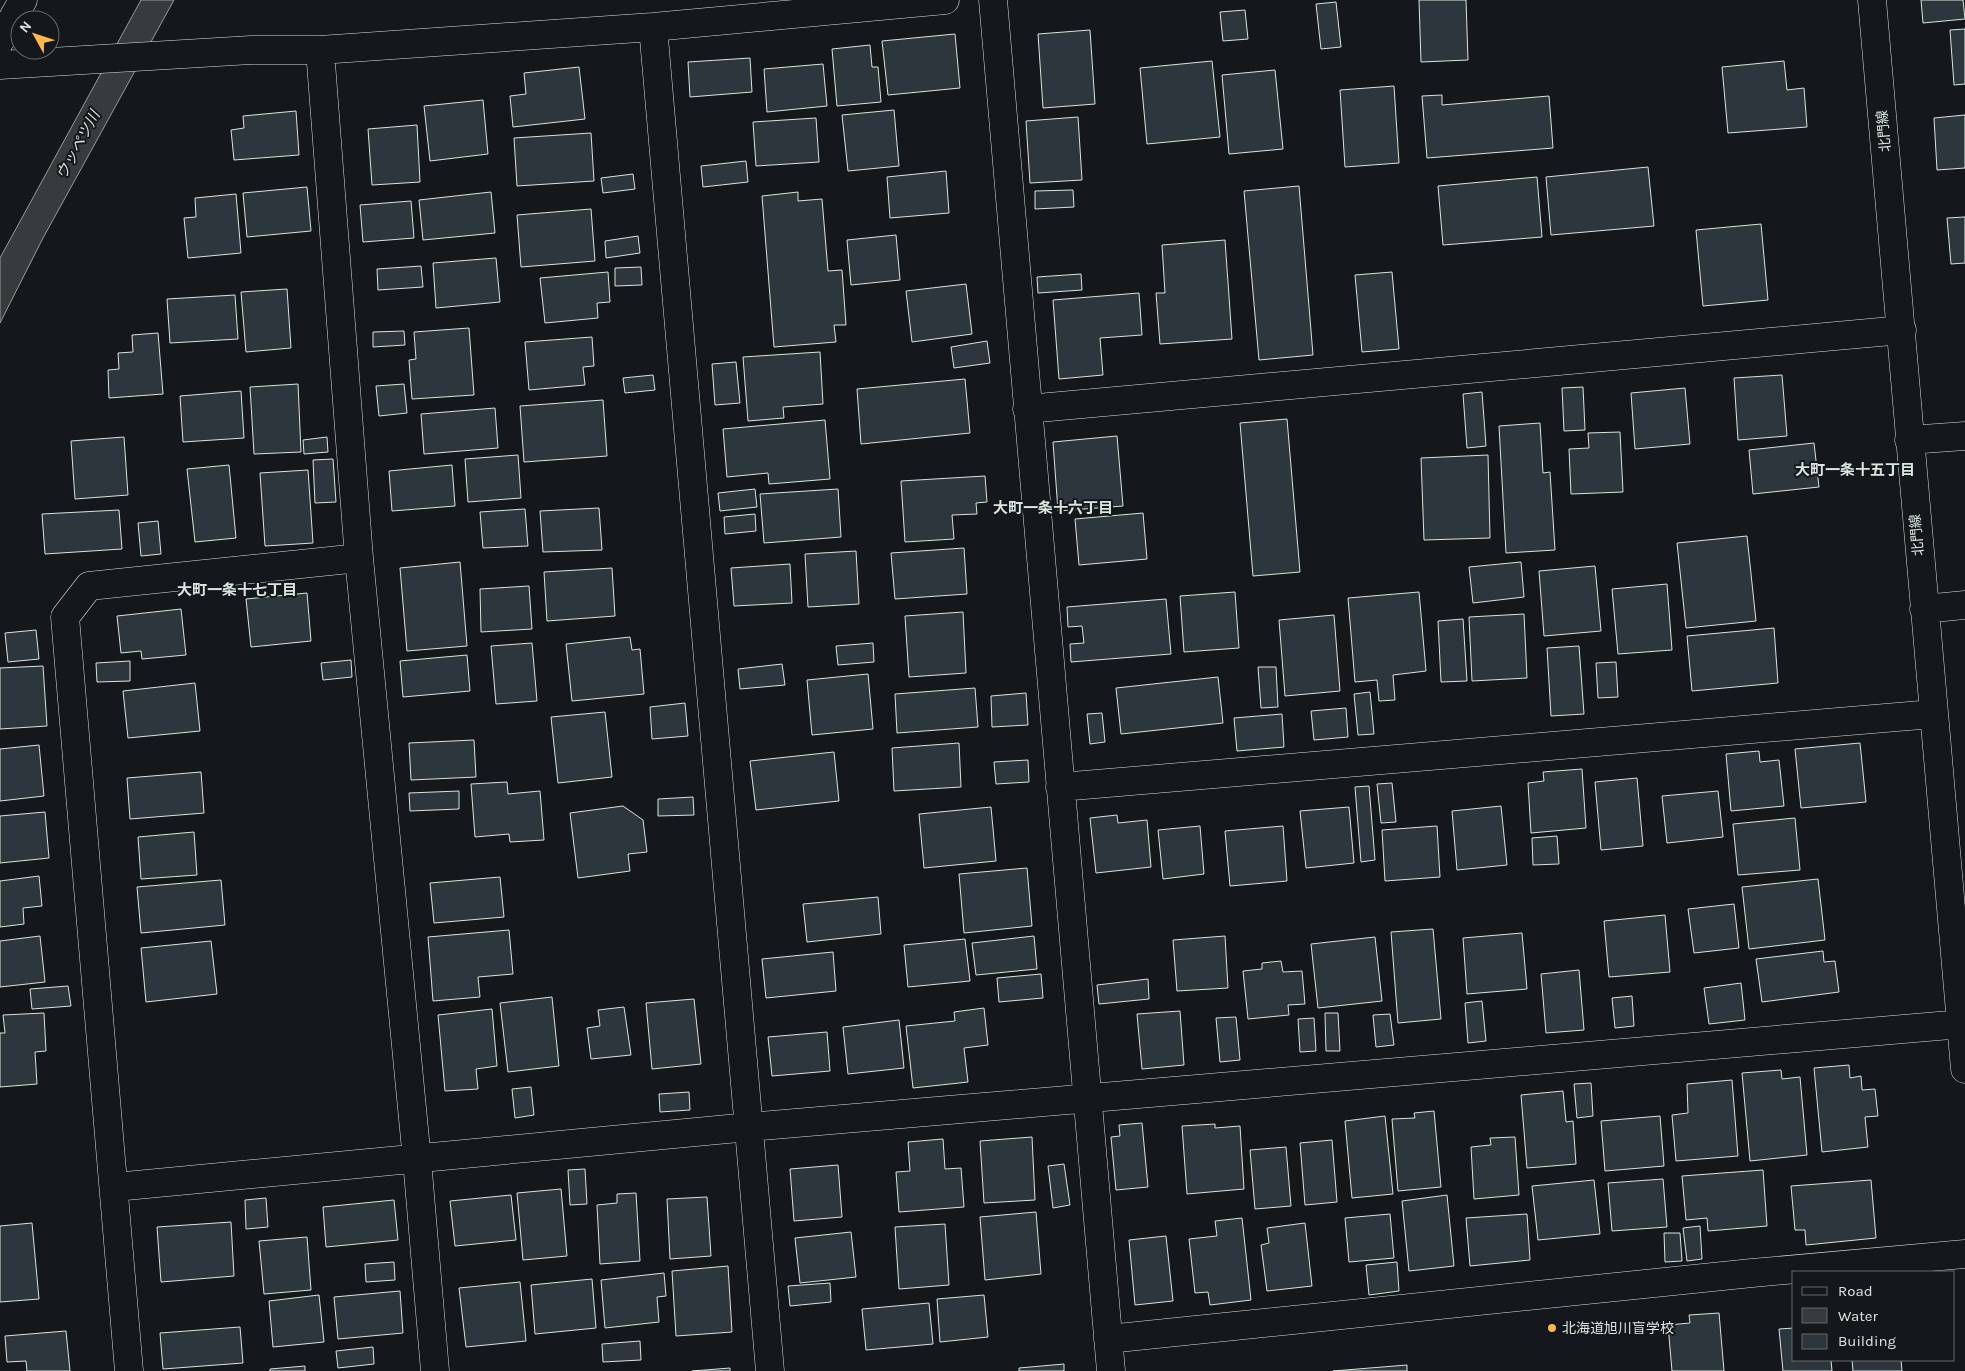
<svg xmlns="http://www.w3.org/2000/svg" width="1965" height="1371" viewBox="0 0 1965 1371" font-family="Karla,'Noto Sans JP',sans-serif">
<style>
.water{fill:#363b3e;stroke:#939e99}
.building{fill:#2c363c;stroke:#d8e6dc}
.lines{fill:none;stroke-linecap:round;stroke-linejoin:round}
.minor-casing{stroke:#d8e6dc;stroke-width:29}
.minor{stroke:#14181c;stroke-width:28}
.poi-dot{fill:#ffb74d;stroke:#14181c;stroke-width:2}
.labels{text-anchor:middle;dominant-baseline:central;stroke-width:4;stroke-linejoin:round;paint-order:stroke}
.street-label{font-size:14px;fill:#d8e6dc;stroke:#14181c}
.poi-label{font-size:14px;fill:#d8e6dc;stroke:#14181c;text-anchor:start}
.water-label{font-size:15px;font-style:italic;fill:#d8e6dc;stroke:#14181c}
.neighbourhood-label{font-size:15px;font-weight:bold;fill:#d8e6dc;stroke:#14181c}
</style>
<rect width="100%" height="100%" fill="#14181c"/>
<path class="water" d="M141,0H174L43,238L0,323V258Z"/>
<path class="building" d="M1419,0H1466L1468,60L1421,62Z
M1921,0H1963L1965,19L1923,23Z
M1336,2L1341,47L1321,49L1316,4Z
M1245,10L1248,39L1223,41L1220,12Z
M1965,29V84L1954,85L1950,30Z
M1090,30L1095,104L1043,108L1038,34Z
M955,34L960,88L888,95L882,41Z
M870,45L872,67H878L881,102L837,106L832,49Z
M750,58L752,92L690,97L688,62Z
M1212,61L1220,137L1147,144L1140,68Z
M1784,61L1787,90L1804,88L1807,127L1728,133L1722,67Z
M823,64L827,106L767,112L764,69Z
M579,67L585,119L513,127L510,96L526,94L524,73Z
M1275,70L1283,149L1229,154L1222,75Z
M1394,86L1399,163L1345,167L1340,90Z
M1442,95V105L1549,96L1553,148L1427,158L1422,96Z
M483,100L488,154L430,161L424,106Z
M894,110L899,166L848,171L842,115Z
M296,111L299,155L234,160L231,130L244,128L243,116Z
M1965,115V168L1937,170L1934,118Z
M1078,117L1082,180L1030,183L1026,121Z
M816,118L819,162L756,166L753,122Z
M417,125L420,182L372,185L368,129Z
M591,133L594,181L517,186L514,138Z
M746,161L748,182L703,187L701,166Z
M1648,167L1654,226L1551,235L1546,177Z
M946,171L949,213L890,218L887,177Z
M633,174L635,189L603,193L601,178Z
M1537,177L1542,237L1443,245L1438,186Z
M1299,186L1313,355L1259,360L1244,191Z
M307,187L311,231L247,237L243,193Z
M1073,190L1074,207L1035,209V191Z
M491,192L495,233L423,240L419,200Z
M798,192V201L822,199L828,271L842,270L846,325H834L836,342L774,347L762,196Z
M236,194L241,253L188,258L184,218L196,217L195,198Z
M411,201L414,238L363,242L360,205Z
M591,209L595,261L521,267L517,215Z
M1965,217V263L1951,264L1947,218Z
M1761,224L1768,300L1703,306L1696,230Z
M896,235L900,280L851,285L847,240Z
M638,236L640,253L606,258L605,241Z
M1225,240L1232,339L1160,344L1156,293H1165L1162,245Z
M496,258L500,302L436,308L433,263Z
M421,266L423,287L378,290L377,269Z
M641,267L642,285L615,286V268Z
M608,272L610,302L597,303L598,318L545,323L540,278Z
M1392,272L1399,349L1362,352L1355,275Z
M1081,274L1082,290L1038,293L1037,277Z
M966,284L972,334L912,342L906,291Z
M287,289L291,348L246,352L241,292Z
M1139,293L1142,335L1100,338L1103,375L1059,379L1053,300Z
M235,295L238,339L170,343L167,299Z
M469,328L474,395L412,399L409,360L416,359L414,332Z
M404,331L405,345L373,347V332Z
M158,333L163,394L109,398L108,370L119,369L118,353L133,352L132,335Z
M592,337L594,366L583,367L585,385L529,390L525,342Z
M987,341L990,363L954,368L951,347Z
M820,352L823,404L783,407L784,418L748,421L743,357Z
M736,362L740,403L715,405L712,364Z
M653,375L655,390L625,393L623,378Z
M1782,375L1787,436L1738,440L1734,378Z
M965,379L970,433L861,444L857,389Z
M298,384L301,452L254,454L250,387Z
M404,384L407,413L379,416L376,386Z
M1583,387L1585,430L1564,431L1562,388Z
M1685,388L1690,444L1635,449L1631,393Z
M241,391L244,438L183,442L180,396Z
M1482,392L1486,446L1467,448L1463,394Z
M603,400L607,456L524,462L520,406Z
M495,408L498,448L424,454L421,414Z
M1287,419L1300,572L1253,576L1240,423Z
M825,420L830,479L769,484L768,473L727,477L723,429Z
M1540,423L1543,473L1550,472L1555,550L1506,553L1499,426Z
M1620,432L1623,492L1571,494L1569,449L1589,448L1588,433Z
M1117,436L1123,506L1058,511L1053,442Z
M124,437L128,495L75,499L71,441Z
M327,437L328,452L304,454L303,440Z
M1814,443L1819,487L1753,494L1749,450Z
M518,455L521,498L468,502L465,459Z
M1488,455L1490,538L1424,540L1421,458Z
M333,459L336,502L315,503L313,460Z
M229,465L236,538L195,542L187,469Z
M452,465L455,506L392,511L389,471Z
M308,470L313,543L265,546L260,473Z
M985,476L987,502L976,503L977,514L952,515L954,539L905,542L901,481Z
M755,489L757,507L720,511L718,493Z
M838,489L841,537L764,543L760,494Z
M599,508L602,550L543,552L540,511Z
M525,509L528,546L483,548L480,512Z
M119,510L122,549L45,554L42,514Z
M1143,513L1147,559L1079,565L1075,519Z
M755,514L756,531L725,534L724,517Z
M158,521L161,554L141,556L138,523Z
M1747,536L1756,621L1686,628L1677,543Z
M964,548L967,594L895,599L891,553Z
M856,551L859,604L808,607L805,554Z
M460,562L467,646L407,651L400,568Z
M1521,562L1524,597L1473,603L1469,567Z
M790,564L792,603L734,606L731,568Z
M1595,566L1601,631L1544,636L1539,571Z
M612,568L615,616L547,621L544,572Z
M1667,584L1672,650L1618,654L1612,589Z
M529,586L532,629L481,632L480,589Z
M1235,592L1239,648L1184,652L1180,596Z
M1419,592L1426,671L1393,675L1395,700L1379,701L1377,680L1355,682L1348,598Z
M307,593L311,641L251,647L246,599Z
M1166,599L1171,654L1071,662L1070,644L1084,643L1082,626L1068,627L1067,607Z
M181,609L186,655L142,659L141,651L121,653L117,616Z
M963,612L966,673L909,677L905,616Z
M1524,614L1527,678L1472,681L1469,617Z
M1334,615L1340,691L1285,696L1279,620Z
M1463,619L1467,681L1441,682L1438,621Z
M1774,628L1778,683L1692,691L1687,636Z
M36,630L39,659L8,662L5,633Z
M630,637L632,650L640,649L644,694L572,701L566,644Z
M532,643L537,701L496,704L491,646Z
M873,643L874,662L838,665L836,646Z
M1579,646L1584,714L1551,716L1547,648Z
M467,655L470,691L403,697L400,661Z
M351,660L352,677L323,680L321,663Z
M130,661V681L97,682L96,663Z
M1616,662L1618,697L1598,698L1596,663Z
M782,664L785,685L740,689L738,669Z
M43,666L47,726L0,729V668Z
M1258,667H1276L1278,707L1261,708Z
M868,674L873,729L812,735L807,680Z
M1218,677L1223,723L1121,734L1116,688Z
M195,683L200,731L128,738L123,691Z
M975,688L978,727L897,733L895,694Z
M1370,692L1374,734L1358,735L1354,694Z
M1026,693L1028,725L992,727L991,696Z
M685,703L688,736L652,739L650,707Z
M1346,708L1348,737L1314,740L1311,711Z
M605,712L612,777L558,783L551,717Z
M1102,713L1105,742L1090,744L1087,714Z
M1282,714L1284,747L1237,751L1234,718Z
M474,740L476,777L411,780L409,743Z
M959,743L961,787L894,791L892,748Z
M1860,743L1866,802L1801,808L1795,749Z
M39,745L44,796L0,801V749Z
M1759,751L1760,762L1779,760L1784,806L1731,811L1726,754Z
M834,752L839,801L756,810L750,761Z
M1028,760L1029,782L996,784L994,762Z
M1582,769L1586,828L1531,833L1528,783L1544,781L1543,772Z
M201,772L204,813L130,819L127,778Z
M1637,778L1643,846L1601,850L1595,782Z
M507,782L508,794L540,791L544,840L510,842L509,834L475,837L471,784Z
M1392,783L1396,822L1381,823L1377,784Z
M1369,786L1375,860L1361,862L1355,787Z
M459,791V809L410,811L409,793Z
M1718,791L1723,837L1667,843L1662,796Z
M693,797L694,815L658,816V799Z
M623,806L643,820L647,852L628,854L630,871L578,878L570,813Z
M1501,806L1507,865L1457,870L1452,811Z
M991,807L996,861L924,868L919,814Z
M1349,807L1354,863L1306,868L1300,811Z
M45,812L49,858L0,863V816Z
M1117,815L1118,823L1147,820L1151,867L1096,873L1090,818Z
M1795,818L1800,870L1738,875L1733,824Z
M1200,826L1204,874L1163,879L1158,830Z
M1283,826L1287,881L1230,886L1225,831Z
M1437,826L1440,877L1385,881L1382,830Z
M194,832L197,875L141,879L138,837Z
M1557,836L1559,864L1533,865L1532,838Z
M1027,868L1032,926L964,933L959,874Z
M39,876L42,906L23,908L24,924L0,927V881Z
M500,877L504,917L434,923L430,883Z
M1818,879L1825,940L1749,949L1742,887Z
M221,880L225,925L141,933L137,887Z
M878,897L881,934L807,942L803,904Z
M1734,904L1739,948L1694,953L1688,909Z
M1665,915L1670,972L1609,977L1604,921Z
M1433,929L1441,1019L1398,1023L1391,932Z
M509,930L513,974L478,977L480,997L433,1001L428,937Z
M1522,933L1527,989L1467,994L1463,938Z
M40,936L45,982L0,987V941Z
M1034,936L1037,969L976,975L972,943Z
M1225,936L1228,988L1177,991L1173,940Z
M1375,937L1382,1001L1318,1008L1311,944Z
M965,939L970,981L908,987L904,945Z
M211,941L217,994L146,1002L141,948Z
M1823,951L1824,962L1835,961L1839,992L1762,1002L1756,959Z
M833,952L836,991L766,998L762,959Z
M1281,961L1283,972L1302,971L1305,1004L1288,1005L1289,1015L1248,1019L1243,971L1262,969V963Z
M1579,970L1584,1030L1546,1033L1541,974Z
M1041,974L1043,998L999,1002L997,978Z
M1148,979L1149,999L1099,1004L1097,985Z
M1741,983L1745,1020L1709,1024L1704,988Z
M68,986L71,1006L32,1009L30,989Z
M1632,996L1634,1026L1615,1028L1612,998Z
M552,997L559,1066L508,1072L500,1003Z
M694,999L701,1064L652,1069L646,1003Z
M1482,1001L1486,1041L1468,1043L1465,1003Z
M624,1007L631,1055L591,1059L587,1028L600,1026L598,1010Z
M984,1008L988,1045L964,1048L968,1082L913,1088L906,1026L955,1021L954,1012Z
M492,1009L497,1066L476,1069L478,1089L445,1091L438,1015Z
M1180,1011L1184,1065L1142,1069L1137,1014Z
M44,1013L46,1051L35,1052L37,1084L0,1087V1033H5L3,1015Z
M1325,1013H1338L1340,1051H1326Z
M1390,1014L1394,1045L1376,1047L1373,1015Z
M1236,1017L1240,1060L1220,1062L1216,1018Z
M1314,1018L1316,1051L1300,1052L1298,1019Z
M899,1020L904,1068L848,1074L843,1027Z
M827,1032L830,1071L772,1076L768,1037Z
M1849,1065L1850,1078L1861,1076L1862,1090L1875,1089L1878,1116L1865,1117L1868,1147L1822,1152L1814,1068Z
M1781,1070L1782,1079L1800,1077L1807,1155L1750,1161L1742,1073Z
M1732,1080L1738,1156L1676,1161L1672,1115L1688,1113L1687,1084Z
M1591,1083L1593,1116L1577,1118L1574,1084Z
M531,1087L534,1115L515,1118L512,1089Z
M1563,1091L1566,1122L1573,1121L1576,1164L1527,1168L1521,1095Z
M689,1092L690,1110L660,1112L659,1094Z
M1434,1111L1441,1187L1398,1191L1392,1119L1415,1118L1414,1113Z
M1385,1116L1393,1194L1352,1198L1345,1121Z
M1660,1116L1664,1166L1605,1171L1601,1121Z
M1142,1123L1148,1187L1116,1190L1111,1137L1120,1136L1119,1125Z
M1215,1124V1128L1240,1126L1244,1189L1187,1194L1182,1126Z
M1032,1137L1035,1200L984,1203L980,1141Z
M1515,1137L1519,1195L1474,1199L1471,1147L1491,1145L1490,1138Z
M943,1139L945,1169L961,1168L964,1207L899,1212L896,1172L910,1171L908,1142Z
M1332,1140L1337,1202L1305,1205L1300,1143Z
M1286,1147L1291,1206L1255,1209L1250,1150Z
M1064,1164L1070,1205L1053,1208L1048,1166Z
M838,1165L842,1217L794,1221L790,1169Z
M585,1169L587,1204L570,1205L568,1170Z
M1763,1170L1767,1226L1708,1231L1707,1218L1686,1220L1682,1176Z
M1663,1179L1667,1227L1612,1231L1608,1183Z
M1594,1180L1600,1234L1538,1240L1532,1186Z
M1871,1180L1876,1238L1806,1245L1805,1230H1795L1791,1186Z
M561,1189L567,1256L523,1260L517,1193Z
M636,1193L640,1261L600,1264L597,1205L617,1203V1194Z
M511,1195L516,1240L455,1246L450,1201Z
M1447,1195L1454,1266L1409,1271L1402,1201Z
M707,1197L711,1256L670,1259L667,1199Z
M266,1198L268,1227L246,1229L245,1200Z
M394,1200L398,1240L326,1247L323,1207Z
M1036,1212L1041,1274L985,1280L980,1217Z
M1390,1214L1394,1258L1349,1262L1345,1218Z
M1527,1214L1530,1260L1470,1266L1466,1218Z
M1242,1218L1251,1300L1210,1305L1208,1292L1195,1293L1189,1239L1217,1236L1215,1221Z
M231,1222L234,1276L161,1282L157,1227Z
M32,1223L39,1299L0,1302V1226Z
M1305,1223L1312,1286L1267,1291L1261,1245L1269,1243L1267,1228Z
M945,1224L949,1285L899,1289L895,1227Z
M1700,1226L1702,1259L1687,1261L1683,1228Z
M851,1232L856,1277L800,1283L795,1238Z
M1664,1233H1680L1682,1261L1665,1262Z
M1166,1236L1173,1301L1135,1305L1129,1240Z
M307,1237L311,1290L264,1294L259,1241Z
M394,1262L395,1280L366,1282L365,1264Z
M1397,1262L1399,1291L1369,1295L1366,1265Z
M728,1266L732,1332L676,1336L672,1271Z
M664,1273L666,1296L657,1297L659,1322L605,1328L601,1280Z
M592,1279L596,1328L535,1334L531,1285Z
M520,1282L526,1341L466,1347L459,1288Z
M830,1283L831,1302L790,1306L788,1286Z
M400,1291L403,1333L338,1339L334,1297Z
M319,1295L324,1342L273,1347L269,1301Z
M984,1295L988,1337L940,1342L937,1299Z
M929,1303L933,1344L866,1350L862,1309Z
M1719,1313L1724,1371H1672L1668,1325L1690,1323L1689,1315Z
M240,1327L243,1363L163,1369L160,1333Z
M1794,1328V1360H1831L1832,1371H1783L1779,1329Z
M66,1331L70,1371H27L26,1361L7,1362L5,1336Z
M640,1341L641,1360L603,1362L602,1344Z
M373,1347L374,1364L338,1368L336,1351Z
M1852,1360H1901L1902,1371H1853Z
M1064,1364V1371H1019V1368Z
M1407,1365V1371H1333Z
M305,1366V1371H270V1369Z
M730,1368V1371H692Z"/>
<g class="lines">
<g class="minor-casing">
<path id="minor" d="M993,0L1111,1371
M1872,0L1965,1069
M653,27L770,1371
M0,41L23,0
M320,50L359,558L417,1160L435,1371
M0,65L251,50H320L653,27L945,0
M1027,409L1902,330
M1909,440L1965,436
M1924,609L1965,605
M1060,787L1933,714
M115,1187L749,1127L1962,1024
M1108,1339L1752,1273L1965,1254
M129,1371L65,617L89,586L359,558"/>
</g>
<use href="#minor" class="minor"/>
</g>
<circle class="poi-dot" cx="1552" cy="1328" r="5"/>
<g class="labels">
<g class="street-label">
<text transform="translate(1884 131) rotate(-95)">北門線</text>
<text transform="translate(1917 535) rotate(-95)">北門線</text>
</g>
<g class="poi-label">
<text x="1562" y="1328">北海道旭川盲学校</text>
</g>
<g class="water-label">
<text transform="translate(78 145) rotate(-62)">ウッペツ川</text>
</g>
<g class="neighbourhood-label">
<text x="1855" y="470">大町一条十五丁目</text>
<text x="1053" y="508">大町一条十六丁目</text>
<text x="237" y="590">大町一条十七丁目</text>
</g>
</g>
<rect x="1792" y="1271" width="162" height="90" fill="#14181c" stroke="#626a69"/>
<rect x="1802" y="1287" width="25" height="8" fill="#14181c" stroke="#626a69"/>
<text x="1838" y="1296" font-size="15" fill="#d8e6dc">Road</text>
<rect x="1802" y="1308" width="25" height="15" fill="#363b3e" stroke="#626a69"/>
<text x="1838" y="1321" font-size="15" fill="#d8e6dc">Water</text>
<rect x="1802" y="1334" width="25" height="15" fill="#2c363c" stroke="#626a69"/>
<text x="1838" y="1346" font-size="15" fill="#d8e6dc">Building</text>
<g transform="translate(35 35) rotate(310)"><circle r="24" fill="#14181c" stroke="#626a69"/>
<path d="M0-4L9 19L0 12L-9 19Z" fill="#ffb74d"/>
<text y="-8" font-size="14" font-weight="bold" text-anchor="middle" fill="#d8e6dc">N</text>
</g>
</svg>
